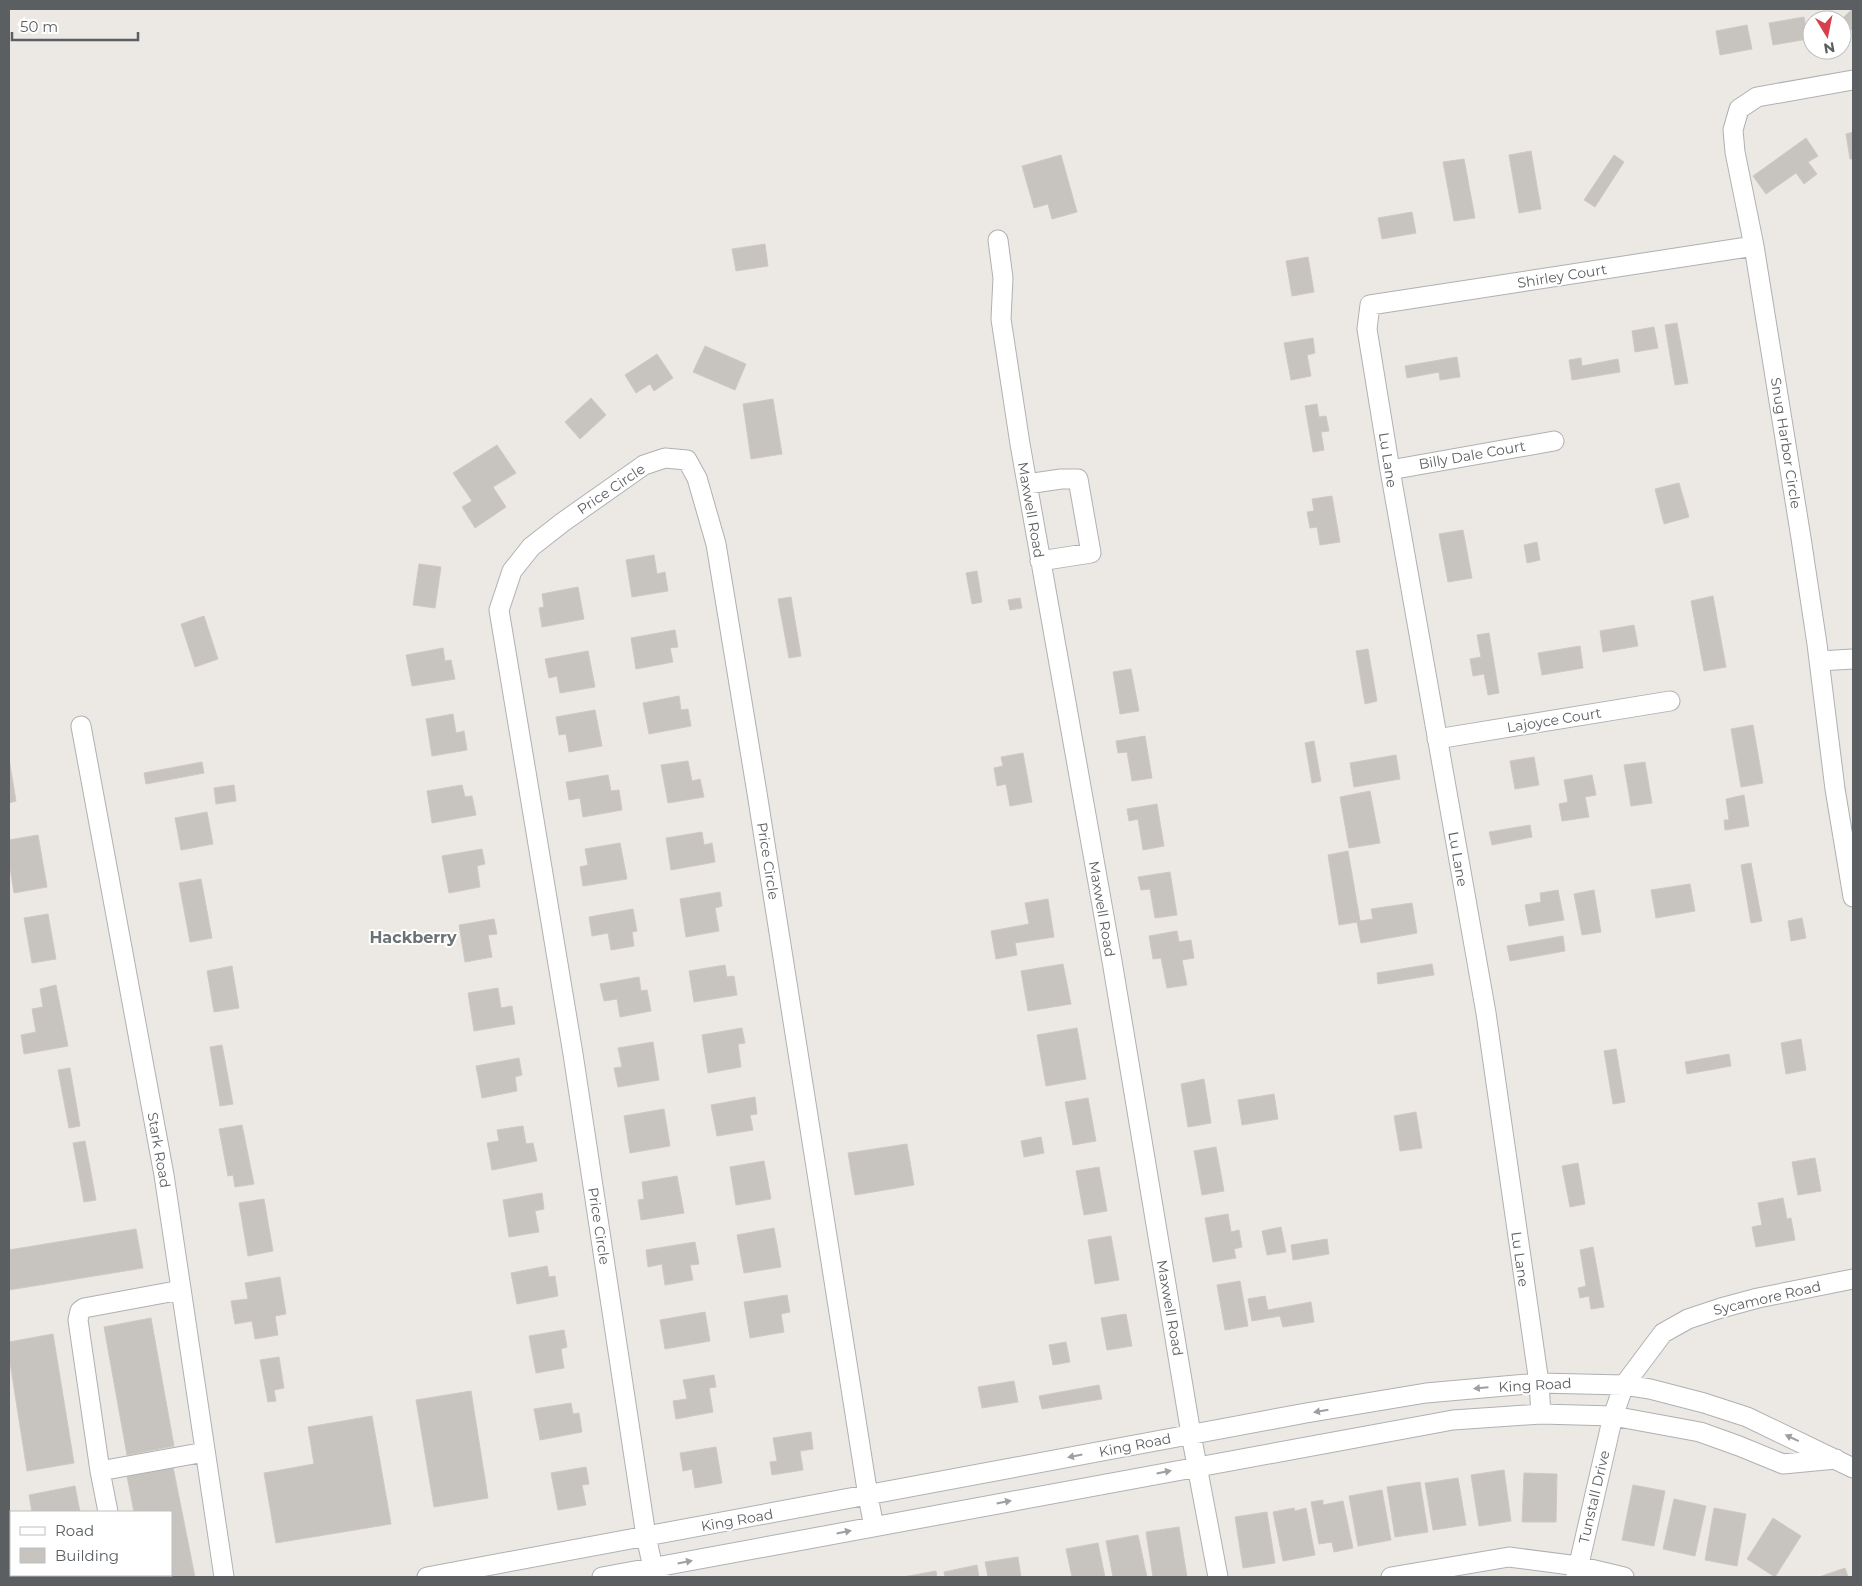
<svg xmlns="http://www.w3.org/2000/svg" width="1862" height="1586" viewBox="0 0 1862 1586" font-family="Montserrat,sans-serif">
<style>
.building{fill:#c7c3bf;stroke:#d0c9c2}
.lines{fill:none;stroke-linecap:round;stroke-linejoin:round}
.minor-casing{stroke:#aeb1b4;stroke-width:21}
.minor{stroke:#fff;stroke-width:19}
.oneway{fill:#9d9fa1}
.labels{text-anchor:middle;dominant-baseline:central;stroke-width:4;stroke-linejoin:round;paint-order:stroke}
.street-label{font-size:14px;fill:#5b5f62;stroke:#fff}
.quarter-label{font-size:16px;font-weight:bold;fill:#6c7174;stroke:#fff}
</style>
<rect width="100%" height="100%" fill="#ece8e3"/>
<path class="building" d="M1852,9H1853V28L1842,39V20H1841Z
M1804,17L1808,39L1773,45L1769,23Z
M1747,25L1752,49L1720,55L1716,31Z
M1853,132V159H1850L1846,134Z
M1806,138L1818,156L1808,162L1817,174L1804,184L1796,173L1766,194L1753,176Z
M1531,151L1541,209L1519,213L1509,155Z
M1061,155L1077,212L1052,219L1048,204L1034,208L1022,166Z
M1614,155L1624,162L1595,207L1584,200Z
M1464,159L1475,218L1454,221L1443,162Z
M1412,212L1416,233L1382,239L1378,218Z
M765,244L768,266L736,271L732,249Z
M1308,257L1314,292L1292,296L1286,261Z
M1677,323L1688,383L1675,385L1665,325Z
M1654,327L1658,348L1635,352L1632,331Z
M1313,338L1315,353L1307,355L1311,376L1291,380L1284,343Z
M705,346L746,364L735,390L693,372Z
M657,354L673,378L654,391L650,384L636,393L625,375Z
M1457,357L1460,377L1440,380L1439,372L1407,378L1405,366Z
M1581,358L1582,366L1618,359L1620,372L1572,380L1569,360Z
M591,398L606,415L580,439L565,422Z
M773,399L782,454L751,459L743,404Z
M1317,404L1319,417L1326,416L1329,431L1321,432L1324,450L1313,452L1305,406Z
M497,445L516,473L493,487L506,507L475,528L462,507L472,501L453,473Z
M1679,483L1689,517L1664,524L1655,489Z
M1332,496L1340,542L1320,545L1317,527L1310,528L1307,512L1314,511L1312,499Z
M1463,530L1472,578L1448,582L1439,534Z
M1537,542L1540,560L1527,563L1524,545Z
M654,555L657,574L665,572L668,591L632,597L626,560Z
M419,564L441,567L435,608L413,605Z
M977,571L982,602L972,604L966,573Z
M578,587L584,619L542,627L539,608L544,607L542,594Z
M1713,596L1726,667L1704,671L1691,601Z
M791,597L801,656L789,658L778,599Z
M1020,598L1022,608L1010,610L1008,600Z
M204,616L218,659L195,667L181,624Z
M1634,625L1638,646L1603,652L1600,631Z
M675,630L678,647L670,648L673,662L636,669L631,638Z
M1489,633L1499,693L1488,695L1484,674L1473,676L1470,659L1481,657L1477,635Z
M1580,646L1583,668L1542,675L1538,653Z
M443,648L445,661L451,660L455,679L412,686L406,655Z
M1368,649L1377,701L1365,704L1356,651Z
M588,651L595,687L560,693L557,676L549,678L545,659Z
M1131,669L1139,711L1120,714L1113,672Z
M679,696L681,710L688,709L691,726L649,734L643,703Z
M595,710L602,746L569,752L566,734L559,735L556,717Z
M453,714L456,733L464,731L467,750L432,756L426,719Z
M1753,725L1763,783L1741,787L1731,729Z
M1145,736L1152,778L1132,781L1127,752L1118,753L1116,741Z
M1314,741L1321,781L1312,783L1305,743Z
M1023,753L1032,802L1010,806L1006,784L997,786L994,768L1003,766L1001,757Z
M1396,755L1400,779L1354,787L1350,763Z
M1534,757L1539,785L1515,789L1510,761Z
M9,759L16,801L9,803Z
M688,761L692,781L700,779L704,797L668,803L661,765Z
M202,762L204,773L146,784L144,773Z
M1645,762L1652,803L1631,806L1624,765Z
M608,775L611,791L619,790L622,810L583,817L580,798L569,800L566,782Z
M1592,775L1596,795L1585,797L1589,817L1562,821L1559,804L1568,802L1564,780Z
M234,785L236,801L216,804L214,788Z
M462,785L465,797L472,796L476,815L432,823L427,791Z
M1370,791L1380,843L1349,848L1340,797Z
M1744,795L1749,826L1725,830L1724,820H1729L1726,799Z
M1157,804L1164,846L1143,850L1138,819L1129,821L1127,809Z
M207,812L213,844L181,850L175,818Z
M1530,825L1532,837L1492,845L1489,832Z
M702,832L704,845L712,843L715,862L671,870L666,838Z
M38,835L47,887L14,893L9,861V840Z
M620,843L627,879L583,886L580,867L588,865L585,849Z
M482,849L485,864L477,866L480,887L449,893L442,856Z
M1348,851L1360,921L1373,919L1371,909L1412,903L1417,933L1361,943L1357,922L1339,925L1328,855Z
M1751,863L1762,921L1751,923L1741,865Z
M1170,872L1177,915L1155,918L1150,889L1141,890L1138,877Z
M201,879L212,938L190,942L179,883Z
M1690,884L1695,911L1656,918L1651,890Z
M1558,890L1564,920L1529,926L1525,905L1541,902L1540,893Z
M1594,890L1601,932L1582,935L1574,894Z
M720,892L722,906L715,908L719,931L686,937L680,899Z
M1048,899L1054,937L1015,943L1017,955L996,959L991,931L1029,924L1025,903Z
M633,909L637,931L632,932L634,946L611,950L608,933L592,936L589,917Z
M48,914L56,959L32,963L24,918Z
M1802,918L1806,938L1791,941L1788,921Z
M494,919L497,934L488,935L492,957L465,962L459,925Z
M1177,931L1179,942L1191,940L1194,958L1182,960L1187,985L1167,988L1161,958L1153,959L1149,936Z
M1563,936L1565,951L1510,961L1507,946Z
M1063,964L1071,1004L1028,1011L1021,971Z
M1432,964L1434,975L1378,984L1377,973Z
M725,965L727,977L734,976L737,995L694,1002L689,971Z
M232,966L239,1008L214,1012L207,971Z
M639,977L641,991L647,990L651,1011L620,1017L617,999L604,1001L600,984Z
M56,985L68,1046L24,1054L21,1035L36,1032L32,1009L43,1007L40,989Z
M498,988L501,1008L512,1006L515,1024L474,1031L468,993Z
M742,1028L745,1043L738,1044L741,1067L708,1073L702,1035Z
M1077,1028L1086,1079L1046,1086L1037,1035Z
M1801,1039L1806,1070L1786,1074L1781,1043Z
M653,1042L659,1080L618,1087L614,1068L622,1067L618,1048Z
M222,1045L233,1104L220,1106L210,1047Z
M1616,1049L1625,1102L1613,1104L1604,1051Z
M1729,1054L1731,1066L1687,1074L1685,1062Z
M519,1058L522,1075L515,1077L517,1091L482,1098L476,1066Z
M70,1068L80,1126L69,1128L58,1070Z
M1204,1079L1211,1123L1188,1127L1181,1084Z
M1274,1094L1278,1119L1242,1125L1238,1100Z
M755,1097L757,1114L750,1115L753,1130L717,1136L711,1105Z
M1088,1098L1096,1141L1073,1145L1065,1102Z
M664,1109L670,1146L630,1153L624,1116Z
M1416,1112L1422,1148L1400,1151L1394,1116Z
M242,1125L254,1184L235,1187L233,1175L228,1176L219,1129Z
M523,1126L526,1144L533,1143L537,1161L492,1170L487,1143L499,1141L497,1130Z
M1041,1137L1044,1153L1024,1157L1021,1141Z
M85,1141L96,1200L84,1202L73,1143Z
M907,1144L914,1185L855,1195L848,1153Z
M1216,1147L1224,1191L1202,1195L1194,1151Z
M1815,1158L1821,1191L1798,1195L1792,1162Z
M764,1161L771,1199L736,1205L730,1167Z
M1578,1163L1585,1204L1570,1207L1562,1166Z
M1099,1167L1107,1211L1084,1215L1076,1171Z
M677,1176L684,1213L641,1220L638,1200L644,1199L642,1182Z
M542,1193L544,1209L535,1211L539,1232L509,1237L503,1200Z
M1783,1198L1787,1219L1791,1218L1795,1240L1756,1247L1752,1227L1762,1225L1758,1203Z
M264,1199L273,1251L248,1256L239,1203Z
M1228,1214L1231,1232L1239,1230L1242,1247L1234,1249L1236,1258L1213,1262L1205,1218Z
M1281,1227L1286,1252L1267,1255L1262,1231Z
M774,1228L781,1267L744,1273L737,1235Z
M136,1229L143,1268L9,1290V1250Z
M1111,1236L1119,1280L1095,1284L1088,1240Z
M1327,1239L1329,1254L1293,1260L1291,1245Z
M695,1242L699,1264L690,1265L693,1280L665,1285L662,1264L648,1267L646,1250Z
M1593,1247L1604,1307L1591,1309L1589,1296L1580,1298L1578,1288L1586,1286L1580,1250Z
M547,1266L549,1277L555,1276L558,1296L517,1304L511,1273Z
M280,1277L286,1314L275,1316L278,1335L255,1339L252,1321L235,1324L231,1301L248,1299L245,1283Z
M1240,1281L1248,1326L1225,1330L1217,1285Z
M787,1295L790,1312L781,1314L784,1332L750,1338L744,1302Z
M1265,1296L1268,1310L1311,1302L1314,1322L1283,1327L1280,1316L1252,1321L1248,1299Z
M705,1312L710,1341L665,1349L660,1320Z
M1126,1314L1132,1346L1107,1350L1101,1318Z
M151,1318L174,1446L127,1455L104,1327Z
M564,1330L567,1347L561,1349L564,1368L536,1373L529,1336Z
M53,1334L74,1463L27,1471L9,1356V1342Z
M1066,1342L1070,1362L1053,1365L1049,1345Z
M279,1357L284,1388L274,1390L276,1401L268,1402L260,1360Z
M714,1375L716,1387L709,1388L713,1412L676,1419L673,1401L687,1399L683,1380Z
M1014,1381L1018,1402L982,1408L978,1387Z
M1099,1385L1102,1399L1042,1409L1039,1396Z
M471,1391L488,1498L434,1507L416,1400Z
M571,1403L573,1414L579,1413L582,1432L540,1440L534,1409Z
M372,1416L391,1524L276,1543L264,1473L314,1464L308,1427Z
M811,1432L813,1449L800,1451L803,1470L772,1475L770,1462L777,1461L773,1438Z
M716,1447L722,1483L695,1488L692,1469L683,1471L680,1453Z
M173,1467L195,1577H146V1575H171V1512H134L127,1476Z
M586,1467L589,1484L582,1485L586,1505L558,1510L551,1473Z
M1504,1470L1511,1521L1479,1526L1471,1475Z
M1524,1473L1557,1474L1556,1522H1522Z
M1458,1478L1466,1525L1433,1530L1425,1483Z
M1420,1482L1428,1532L1395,1537L1387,1487Z
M1633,1485L1665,1491L1654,1546L1622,1540Z
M75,1486L80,1512H32L29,1495Z
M1382,1490L1391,1540L1358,1546L1349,1496Z
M1674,1499L1706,1506L1695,1556L1663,1549Z
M1323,1500V1505L1343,1501L1353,1548L1334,1552L1332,1542L1319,1544L1311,1502Z
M1294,1508L1295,1511L1306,1508L1315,1555L1283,1561L1273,1512Z
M1714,1508L1746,1514L1737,1566L1705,1560Z
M1267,1512L1275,1563L1243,1568L1235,1517Z
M1773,1518L1801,1536L1775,1577L1747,1559Z
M1179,1527L1187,1577H1153L1146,1532Z
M1138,1535L1147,1577H1113L1106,1541Z
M1098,1543L1105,1577H1072L1066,1549Z
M1018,1557L1021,1577H988L985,1562Z
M977,1565L979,1577H945L944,1572Z
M1845,1568L1848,1577H1819Z
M936,1571L937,1577H903Z
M44,1575H92L93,1577H44Z"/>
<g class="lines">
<g class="minor-casing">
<path id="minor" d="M1853,80L1757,97L1739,109L1733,130L1735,152L1754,246L1801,538L1817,644L1835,789L1853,897
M998,240L1003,278L1001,319L1020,444L1112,961L1191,1434L1218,1577
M1390,470L1554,441
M1027,484L1061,479H1078L1091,553L1040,561
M1819,661L1853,659
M81,726L164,1175L224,1577
M1437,739L1670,701
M1541,1414L1539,1383L1486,1013L1390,470L1367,329L1370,305L1754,246
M100,1471L78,1320L80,1311L84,1308L181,1290
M108,1512L100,1471L205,1452
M119,1575L120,1577
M427,1577L1306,1413L1426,1393L1539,1383L1624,1385L1650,1389L1704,1403L1747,1417L1853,1468
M602,1577L1453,1420L1541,1414L1613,1416L1700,1432L1739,1446L1783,1464L1836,1459
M660,1577L653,1568L646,1536L573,1054L499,610L512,571L531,547L563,522L644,465L665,458L687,460L697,478L716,544L757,793L868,1496L874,1527
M1391,1577L1509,1557L1578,1566L1624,1577
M1576,1577L1613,1416L1624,1385L1663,1333L1688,1319L1721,1308L1758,1298L1853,1279"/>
</g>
<use href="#minor" class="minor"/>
</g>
<defs><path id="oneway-solid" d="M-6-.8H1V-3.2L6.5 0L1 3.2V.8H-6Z" transform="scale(1.25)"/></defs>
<g class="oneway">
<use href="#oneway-solid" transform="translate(1481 1388) rotate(175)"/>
<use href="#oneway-solid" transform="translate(1321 1411) rotate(170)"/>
<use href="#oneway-solid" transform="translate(1792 1438) rotate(-155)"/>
<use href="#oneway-solid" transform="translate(1075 1456) rotate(169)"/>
<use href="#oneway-solid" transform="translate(1164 1472) rotate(-11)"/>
<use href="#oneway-solid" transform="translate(1004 1502) rotate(-11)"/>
<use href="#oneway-solid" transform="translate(844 1532) rotate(-11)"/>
<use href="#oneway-solid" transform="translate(685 1562) rotate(-11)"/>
</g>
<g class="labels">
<g class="street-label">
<text transform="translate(1562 276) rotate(-9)">Shirley Court</text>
<text transform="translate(1786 443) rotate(81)">Snug Harbor Circle</text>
<text transform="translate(1472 455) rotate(-10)">Billy Dale Court</text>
<text transform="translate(1388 460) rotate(81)">Lu Lane</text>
<text transform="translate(611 489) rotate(-34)">Price Circle</text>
<text transform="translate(1031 510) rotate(80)">Maxwell Road</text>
<text transform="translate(1554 720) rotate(-9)">Lajoyce Court</text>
<text transform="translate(1458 859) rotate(80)">Lu Lane</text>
<text transform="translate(768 861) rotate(81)">Price Circle</text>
<text transform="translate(1102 909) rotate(80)">Maxwell Road</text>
<text transform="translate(159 1150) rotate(80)">Stark Road</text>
<text transform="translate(599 1226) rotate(81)">Price Circle</text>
<text transform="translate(1520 1259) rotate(82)">Lu Lane</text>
<text transform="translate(1767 1298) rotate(-13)">Sycamore Road</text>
<text transform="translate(1170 1308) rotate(80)">Maxwell Road</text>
<text transform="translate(1535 1385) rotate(-3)">King Road</text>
<text transform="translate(1135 1445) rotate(-11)">King Road</text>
<text transform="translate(1594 1497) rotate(-77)">Tunstall Drive</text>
<text transform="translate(737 1520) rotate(-10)">King Road</text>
</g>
<g class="quarter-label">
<text x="413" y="937">Hackberry</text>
</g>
</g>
<rect width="1862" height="1586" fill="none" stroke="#5b5f62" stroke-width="20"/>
<rect x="10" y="1511" width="162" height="65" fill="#ffffff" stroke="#bdbfc0"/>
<rect x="20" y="1527" width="25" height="8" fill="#ffffff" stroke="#bdbfc0"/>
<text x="55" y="1536" font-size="15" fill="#5b5f62">Road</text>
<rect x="20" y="1548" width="25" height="15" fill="#c7c3bf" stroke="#bdbfc0"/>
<text x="55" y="1561" font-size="15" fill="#5b5f62">Building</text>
<g transform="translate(1827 35) rotate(170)"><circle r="24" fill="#ffffff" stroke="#bdbfc0"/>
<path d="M0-4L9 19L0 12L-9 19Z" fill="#d5404c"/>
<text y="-8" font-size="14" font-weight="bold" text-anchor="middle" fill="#5b5f62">N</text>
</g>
<path d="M12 32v8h126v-8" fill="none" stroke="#5b5f62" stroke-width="2.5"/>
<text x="20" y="32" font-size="15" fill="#5b5f62" stroke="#ffffff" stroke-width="4" paint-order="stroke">50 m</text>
</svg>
